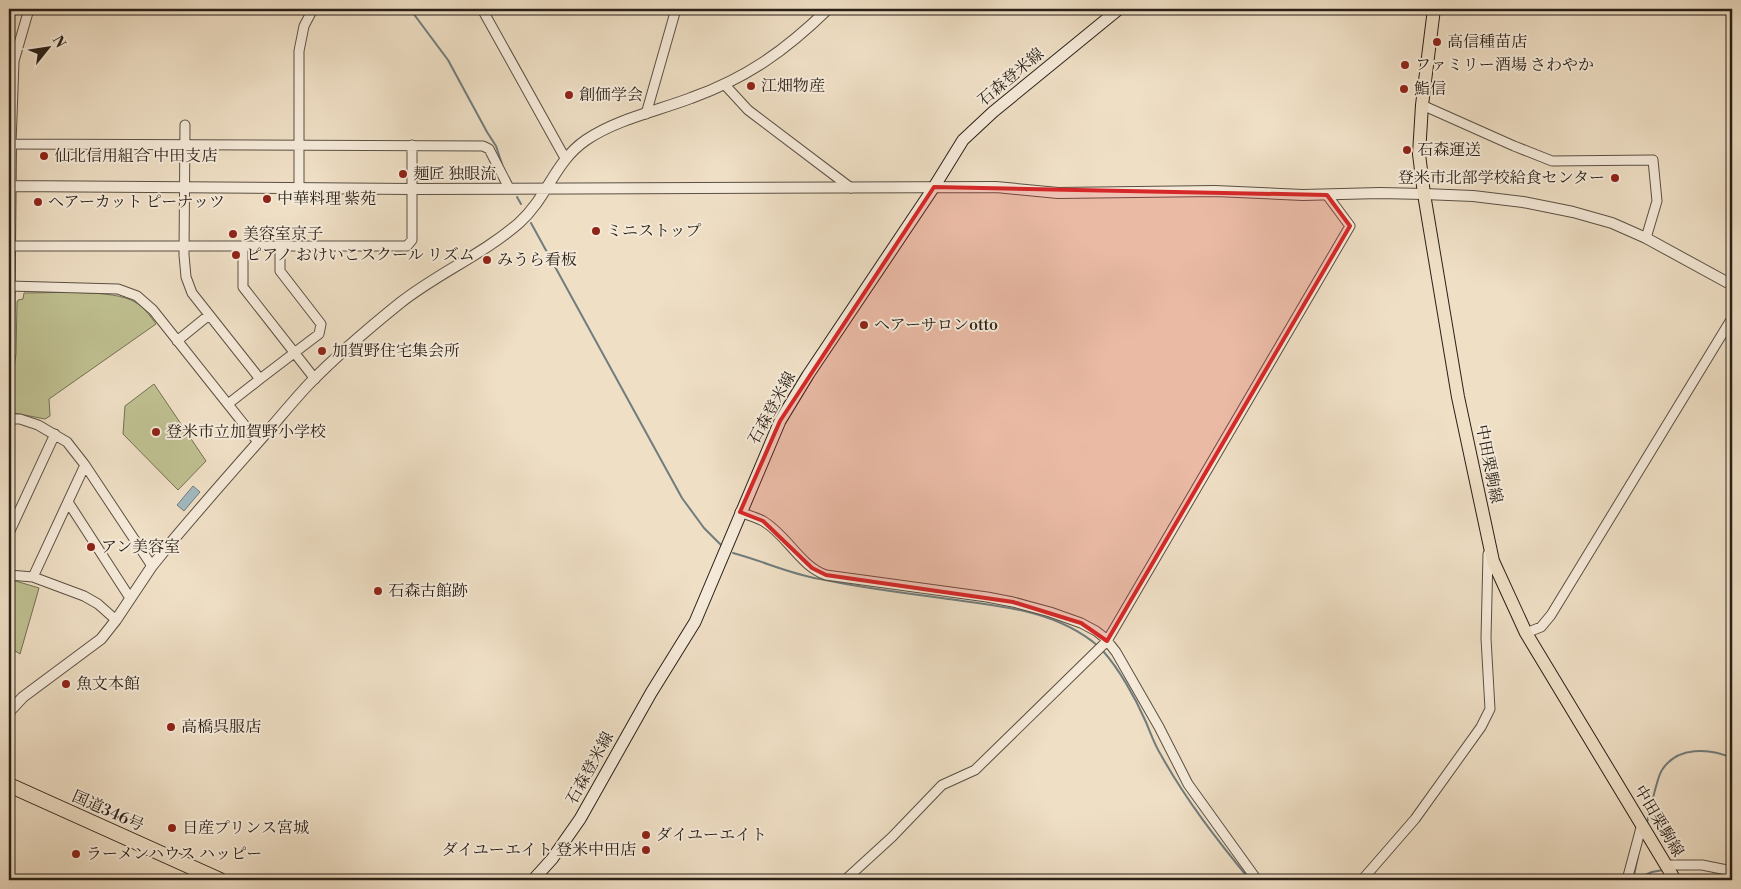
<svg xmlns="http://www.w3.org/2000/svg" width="1741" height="889" viewBox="0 0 1741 889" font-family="'Libre Bodoni','Noto Serif JP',serif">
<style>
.green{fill:#bfc091;stroke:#747054}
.water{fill:#a0b9c0;stroke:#707c7d}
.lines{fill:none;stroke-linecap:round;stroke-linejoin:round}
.stream{stroke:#707c7d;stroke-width:2}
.minor-casing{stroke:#5a5043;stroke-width:11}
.tertiary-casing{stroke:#5a5043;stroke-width:12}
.secondary-casing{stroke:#292018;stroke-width:13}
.primary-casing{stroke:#292018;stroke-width:14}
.trunk-casing{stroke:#292018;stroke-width:16}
.minor{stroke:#f5ead9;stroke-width:9}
.tertiary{stroke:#f5ead9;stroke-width:10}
.secondary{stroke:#f5ead9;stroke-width:11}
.primary{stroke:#efdfc5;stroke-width:12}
.trunk{stroke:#efdfc5;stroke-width:14}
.marked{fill:#d62828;fill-opacity:0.2;stroke:#d62828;stroke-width:4;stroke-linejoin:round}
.poi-dot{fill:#8f2418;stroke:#f5ead9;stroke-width:2}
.labels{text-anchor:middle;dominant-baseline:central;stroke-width:4;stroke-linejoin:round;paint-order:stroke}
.poi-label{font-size:16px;fill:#292018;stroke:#f5ead9;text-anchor:start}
.street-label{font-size:16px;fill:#292018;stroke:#f5ead9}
</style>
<rect width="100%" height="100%" fill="#efdfc5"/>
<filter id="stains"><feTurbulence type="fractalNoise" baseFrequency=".004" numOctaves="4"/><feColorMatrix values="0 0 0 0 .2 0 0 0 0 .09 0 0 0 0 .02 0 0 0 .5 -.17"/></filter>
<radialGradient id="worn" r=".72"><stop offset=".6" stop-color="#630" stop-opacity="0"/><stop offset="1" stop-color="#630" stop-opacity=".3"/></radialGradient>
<path class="green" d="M24,293C51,293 114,289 135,302C144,307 150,316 156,324L49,399L50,416L45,419L9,412V401L16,354L17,302L18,300L23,299Z
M154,384L206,461L178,490L123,434L125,406Z
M9,579L39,588L20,654L9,647Z"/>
<path class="water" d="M193,486L200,492L184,511L177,505Z"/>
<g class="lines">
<path class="stream" d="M410,9L448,60L487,132L496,146L504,170
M517,197L521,204
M531,223L682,498L704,528L721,545
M733,553C763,561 790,574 820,579C862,588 905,593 948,599C1000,606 1056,610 1098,646
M1103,651C1119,669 1135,697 1145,720C1150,731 1154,744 1161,755C1186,800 1217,840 1250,880
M1647,822C1651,810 1656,779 1662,770C1677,746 1710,748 1732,758
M1633,880L1652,872L1663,870
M1633,880L1638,856"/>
<g class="minor-casing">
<path id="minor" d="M482,9L565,158
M725,85L748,110L851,188
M1422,105L1514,146L1552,161L1653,160L1657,201L1646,238
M646,114L676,9
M185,125L184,255L186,277L192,293L260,379L228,404
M9,144L483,146L489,149L509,188
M11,144L14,61L29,9
M299,187V51L304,26L313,9
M11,246H407L412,240V145
M243,247V287L315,379
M9,286L118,289L137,296L153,310L258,442
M177,341L209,315
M260,379L319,334L321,324L280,271V247
M9,419H20L38,425L67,442L85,465L152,566
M68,502L130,598
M740,512C747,515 756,517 763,521C787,535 800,566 826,575L987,597L1013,602L1050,612L1081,623L1096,631L1105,638L1116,652L1159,727L1188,784L1257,880
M9,533L55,434
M9,575L33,577L84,596L98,604L116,620
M33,577L85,465
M1526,633L1541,627L1551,615L1732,318
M1666,865H1702L1732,871
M845,880L892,837L942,785L975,770L1107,641L1350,226L1327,195
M1362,880L1415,819L1481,727L1490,709L1486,638L1488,554
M1627,880L1642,824"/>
</g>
<g class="tertiary-casing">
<path id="tertiary" d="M9,186L412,189L996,187L1058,193L1215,191L1303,195L1380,193L1424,194L1473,196L1523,202L1573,212L1612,223L1646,238L1732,285
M9,356L11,144
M9,712L23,697L101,639L116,620L152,566L169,545C199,509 230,474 260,440C277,421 292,402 309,384C337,355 369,328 400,303C438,273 482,255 519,223C548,197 554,162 586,140C617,119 657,111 691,98C747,78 786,50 828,9"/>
</g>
<g class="secondary-casing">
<path id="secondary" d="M533,880L552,859L580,819L651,693L695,622L780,421L808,375L934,187L963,140L993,112L1119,9"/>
</g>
<g class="primary-casing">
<path id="primary" d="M1434,9L1422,105L1419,154L1424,194L1458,397L1493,561L1526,633L1675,880"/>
</g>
<g class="trunk-casing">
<path id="trunk" d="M9,785L220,880"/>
</g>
<use href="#minor" class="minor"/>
<use href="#tertiary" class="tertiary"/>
<use href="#secondary" class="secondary"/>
<use href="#primary" class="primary"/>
<use href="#trunk" class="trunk"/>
</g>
<path class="marked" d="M934,187L1327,195L1350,226L1107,641L1081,623L1013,602L826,575L812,568L763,521L740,512L780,421Z"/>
<g class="poi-dot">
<circle cx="1437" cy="42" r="5"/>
<circle cx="1405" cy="65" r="5"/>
<circle cx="751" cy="86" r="5"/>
<circle cx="1404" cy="89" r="5"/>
<circle cx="569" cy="95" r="5"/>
<circle cx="1407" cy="150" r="5"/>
<circle cx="44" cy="156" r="5"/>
<circle cx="403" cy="174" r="5"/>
<circle cx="1615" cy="178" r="5"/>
<circle cx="267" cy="199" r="5"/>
<circle cx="38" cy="202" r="5"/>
<circle cx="596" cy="231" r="5"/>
<circle cx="233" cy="234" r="5"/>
<circle cx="236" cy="255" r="5"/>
<circle cx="487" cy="260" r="5"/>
<circle cx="864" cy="325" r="5"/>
<circle cx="322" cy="351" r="5"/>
<circle cx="156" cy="432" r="5"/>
<circle cx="91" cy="547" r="5"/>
<circle cx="378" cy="591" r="5"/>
<circle cx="66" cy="684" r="5"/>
<circle cx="171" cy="727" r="5"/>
<circle cx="172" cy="828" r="5"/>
<circle cx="646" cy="835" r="5"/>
<circle cx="646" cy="850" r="5"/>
<circle cx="76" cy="854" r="5"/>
</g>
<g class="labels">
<g class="poi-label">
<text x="1447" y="42">高信種苗店</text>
<text x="1415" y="65">ファミリー酒場 さわやか</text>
<text x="761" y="86">江畑物産</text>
<text x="1414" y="89">鮨信</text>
<text x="579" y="95">創価学会</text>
<text x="1417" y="150">石森運送</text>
<text x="54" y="156">仙北信用組合 中田支店</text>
<text x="413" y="174">麺匠 独眼流</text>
<text x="1605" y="178" text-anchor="end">登米市北部学校給食センター</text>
<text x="277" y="199">中華料理 紫苑</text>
<text x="48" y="202">ヘアーカット ピーナッツ</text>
<text x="606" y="231">ミニストップ</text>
<text x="243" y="234">美容室京子</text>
<text x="246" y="255">ピアノ おけいこスクール リズム</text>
<text x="497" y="260">みうら看板</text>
<text x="874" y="325">ヘアーサロンotto</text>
<text x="332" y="351">加賀野住宅集会所</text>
<text x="166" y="432">登米市立加賀野小学校</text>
<text x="101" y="547">アン美容室</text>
<text x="388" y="591">石森古館跡</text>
<text x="76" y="684">魚文本館</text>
<text x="181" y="727">高橋呉服店</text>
<text x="182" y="828">日産プリンス宮城</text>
<text x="656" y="835">ダイユーエイト</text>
<text x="636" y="850" text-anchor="end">ダイユーエイト 登米中田店</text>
<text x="86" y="854">ラーメンハウス ハッピー</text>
</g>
<g class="street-label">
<text transform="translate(1011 77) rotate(-40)">石森登米線</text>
<text transform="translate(772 408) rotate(-61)">石森登米線</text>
<text transform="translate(1489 464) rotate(79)">中田栗駒線</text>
<text transform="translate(590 768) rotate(-61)">石森登米線</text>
<text transform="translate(108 811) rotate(24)">国道346号</text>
<text transform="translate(1659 821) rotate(59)">中田栗駒線</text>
</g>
</g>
<rect width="1741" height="889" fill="none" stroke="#efdfc5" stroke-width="30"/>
<rect x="10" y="10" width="1721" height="869" fill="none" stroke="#292018" stroke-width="2.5"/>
<rect x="15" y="15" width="1711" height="859" fill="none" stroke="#292018"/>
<g transform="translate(48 48) rotate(60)" stroke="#f5ead9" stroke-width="4" paint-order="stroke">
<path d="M0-4L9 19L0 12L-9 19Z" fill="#292018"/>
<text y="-8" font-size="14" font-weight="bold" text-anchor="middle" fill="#292018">N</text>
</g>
<rect width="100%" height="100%" filter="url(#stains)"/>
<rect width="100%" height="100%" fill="url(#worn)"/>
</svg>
